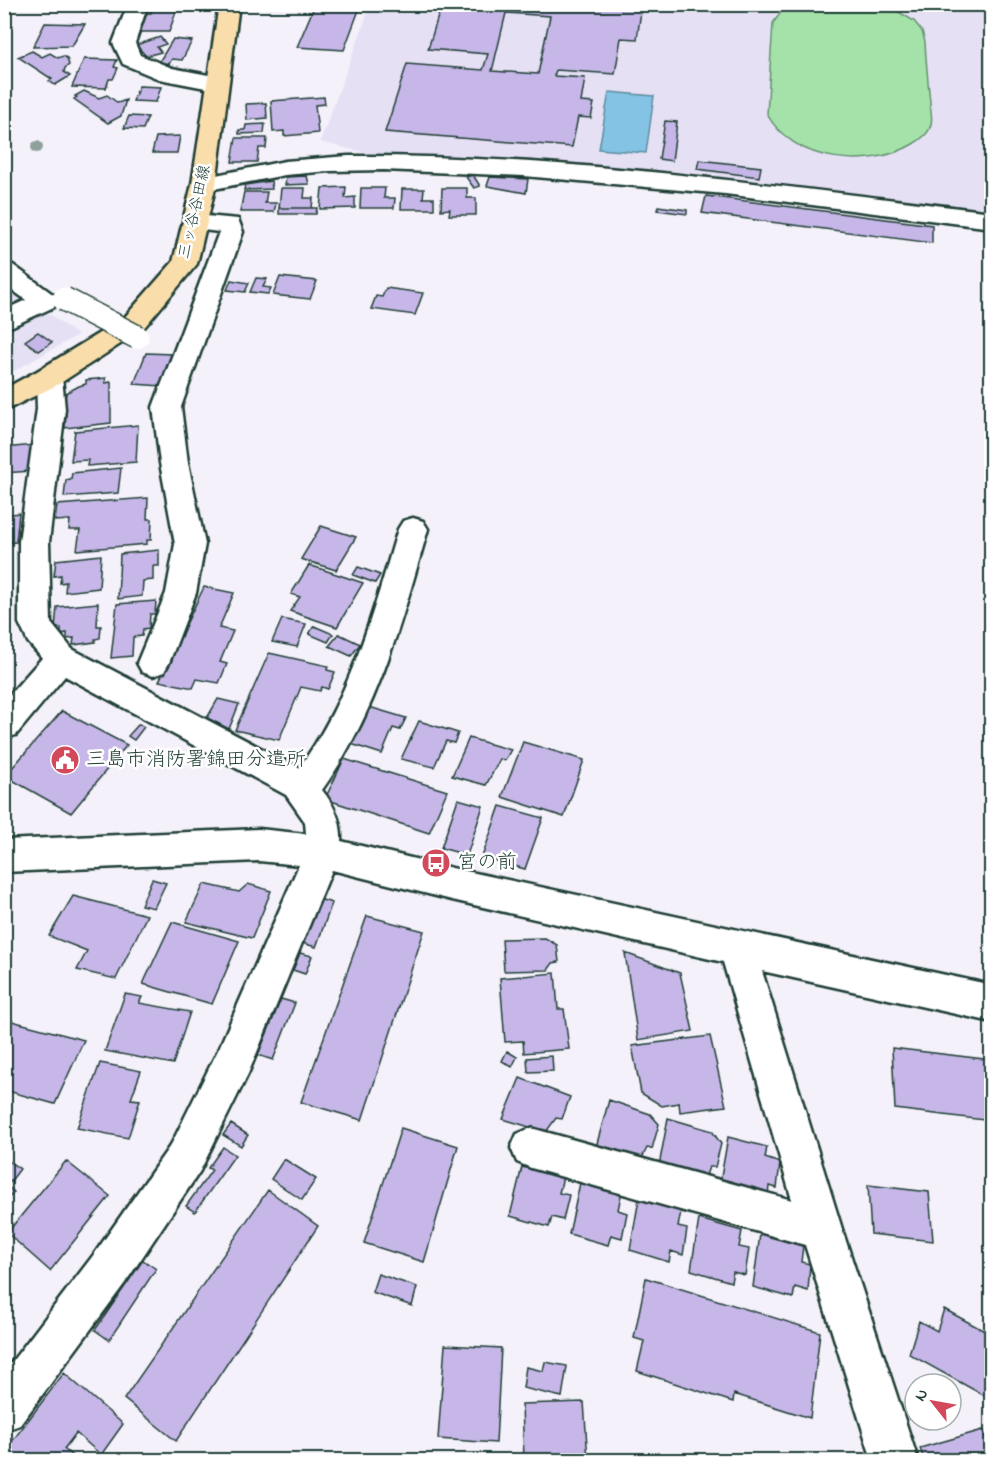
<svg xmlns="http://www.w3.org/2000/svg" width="996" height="1465" viewBox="0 0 996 1465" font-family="'Indie Flower','Klee One',sans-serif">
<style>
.built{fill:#e6e0f5}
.green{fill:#a5e2a9;stroke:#62906e;stroke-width:1.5}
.water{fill:#85c3e5;stroke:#5c8d9e;stroke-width:1.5}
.building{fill:#c6b7e8;stroke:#1f3d34;stroke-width:1.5;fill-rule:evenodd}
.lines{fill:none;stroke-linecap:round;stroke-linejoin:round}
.minor-casing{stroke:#1f3d34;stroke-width:5}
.major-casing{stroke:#1f3d34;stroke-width:5}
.path{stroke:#1f3d34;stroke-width:4;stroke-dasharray:1.5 4.5;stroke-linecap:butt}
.minor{fill:#fff;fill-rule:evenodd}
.major{fill:#f9deab;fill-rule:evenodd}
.minor-bridge-casing{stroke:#1f3d34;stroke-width:26;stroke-linecap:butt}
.minor-bridge{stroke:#fff;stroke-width:23}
.tree{fill:#8ea09a}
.labels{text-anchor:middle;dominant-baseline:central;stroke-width:5;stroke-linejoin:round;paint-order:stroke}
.far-street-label{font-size:16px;fill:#1f3d34;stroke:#fff}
.poi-label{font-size:20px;fill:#1f3d34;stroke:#fff;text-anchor:start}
</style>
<rect width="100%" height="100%" fill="#f4f1fa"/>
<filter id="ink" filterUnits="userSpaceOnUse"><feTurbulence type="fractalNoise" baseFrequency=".0167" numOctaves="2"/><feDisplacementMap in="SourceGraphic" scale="12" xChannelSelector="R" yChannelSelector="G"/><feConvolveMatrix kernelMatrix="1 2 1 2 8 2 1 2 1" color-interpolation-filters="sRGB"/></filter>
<g filter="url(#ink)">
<path class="built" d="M345,5H991V209L679,172L566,163L379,156L320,142L370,7Z
M4,281L78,335L5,376H4Z"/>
<path class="green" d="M792,5H887L914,21L922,31L925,42C926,62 928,82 930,102C930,108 933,118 931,124C930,133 920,140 913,144C870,170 793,163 767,114L773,23L782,11Z"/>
<path class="water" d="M609,92L654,96L646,153L599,149Z"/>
<path class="building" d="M92,4H113L109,11L89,10Z
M460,4L551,7V4H642L637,39L621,38L615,74L556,70L554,76L585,78L581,102L594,103L591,118L578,117L572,147L385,132L407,64L483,70L488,54L428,49L439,13L458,14ZM506,13L550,16L538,74L492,71Z
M153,6H178L169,32H140L147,13H151Z
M314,7L359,10L344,50L297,47Z
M45,23L85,24L72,46L33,47Z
M160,37L166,44L157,47L161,52L146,56L136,45Z
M173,39L192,41L182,60L172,59L169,64L159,62Z
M32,51L42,57L50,53L58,58L63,56L67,58L69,65L65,68L64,72L70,76L55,85L49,81L52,79L18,57Z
M84,59L117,60L114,67L118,68L113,79H109L106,88L72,87Z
M139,86L161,87L156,102L133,101Z
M84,91L99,98L107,95L118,103L126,100L121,116L108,123L74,99L77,97L75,96Z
M324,97L325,104L315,105L318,133L284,136V131L273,132L271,101Z
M266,103L267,118L247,120L246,104Z
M129,116L148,117L143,129L124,128Z
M665,121L677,122L672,161L659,159Z
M265,124L264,133L239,134V130H245L246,125Z
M180,136L177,153H152L156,137Z
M236,138H267L266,148H259L257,162H232Z
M699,160L761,167L759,177L697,169Z
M473,175L480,186L474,188L466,177Z
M307,176L309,184L285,185L286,177Z
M490,177L528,179L526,193L487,186Z
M271,181L272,189L244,190L245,185Z
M346,187L345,198L355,197V208L320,209L322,188Z
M281,188H305L304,198H313L312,208H279Z
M361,188H385L384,198H395L394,208H360Z
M442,188H467V198H476V215H449L450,209L441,210Z
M402,189H424L423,198H434V209H401Z
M244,192H267L265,203H276L274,212H240Z
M706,196L932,225V243L702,213Z
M658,206L687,210V214L657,210Z
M279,208H317L316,214H279Z
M280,277L317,281L310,299L273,295Z
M256,278L267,279L263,287L271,288L268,294L250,292Z
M231,280L249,283L245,292L227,290Z
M386,288L423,293L415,315L371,309L376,296L382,297Z
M38,332L52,342L39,351L25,341Z
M146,353L172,354L162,386L134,384Z
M106,378L105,383L111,382V423L65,428L66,411L63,412L66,393L79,386L86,384V380Z
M138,425L136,462L87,466L88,460L71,461L75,431Z
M34,445L31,471L4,473V448Z
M121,468L118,493L64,497L66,480L71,479L72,473Z
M148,498L147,519H152L151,540H147V544L77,550L80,530H69L70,520L55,521L57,505Z
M19,513L16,542L4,543V515Z
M321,526L356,537L336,570L301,559Z
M159,550V566H153V580L143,581L142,596L118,599L120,554Z
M101,555L99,588L65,592L66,582L60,583L61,575L54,576L56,560Z
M309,565L363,583L337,627L290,611L300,597L291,594Z
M358,567L380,575L375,583L353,575Z
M204,587L234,593L219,628L233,631L220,662L227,664L219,683L197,679L193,688L159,681Z
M156,601L155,614H150L149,628L143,629L142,636L133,637L132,656L111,658L117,604Z
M98,603L97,626H101L100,638L95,639V642L73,645L74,638L67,639V633L61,634V628H55L57,607Z
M282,619L306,624L297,647L272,642Z
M314,626L333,634L328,642L309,634Z
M339,634L360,644L351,656L329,646Z
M269,653L328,666L327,670L335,672L328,689L322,687L320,691L301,687L279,740L235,730Z
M218,699L239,704L229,729L207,718Z
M369,707L406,718L400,730L393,728L382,754L351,744Z
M62,711L127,745L71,813L5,776Z
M419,721L458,733L454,743L446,741L434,767L401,759Z
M139,724L144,727L134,740L128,736Z
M469,738L511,750L505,760L500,759L486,785L452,776Z
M523,742L584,760L564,817L502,797Z
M344,759L447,791L429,833L325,799Z
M458,799L483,806L467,855L441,848Z
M500,806L543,818L525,869L482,857Z
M152,879L166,883L154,908L141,905Z
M204,884L239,892L248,884L271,891L252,938L186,922Z
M73,896L147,915L116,979L77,970L87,951L49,936Z
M319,899L332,903L316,947L302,943Z
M367,916L424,931L362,1120L301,1102Z
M172,922L239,941L212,1004L143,984Z
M545,938L557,945L559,962L553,963L548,970L504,971L502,939Z
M300,953L312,956L305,974L293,970Z
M625,953L680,973L693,1031L638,1040Z
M555,973L558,1009H564L569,1049L524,1053L523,1041L505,1042L500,978Z
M125,994L142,997L139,1003L190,1012L173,1064L105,1051Z
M281,999L295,1003L273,1060L258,1055Z
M4,1019L84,1040L55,1104L4,1090Z
M710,1036L726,1106L680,1112L679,1103L662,1106L641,1093L632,1046Z
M892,1048L992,1060V1121L895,1109Z
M507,1051L517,1057L512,1067L502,1061Z
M552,1056L553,1071L528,1072L527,1058Z
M100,1063L141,1071L131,1099L140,1100L128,1138L77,1128Z
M520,1078L570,1097L562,1119L556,1118L546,1132L503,1119Z
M609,1100L650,1114L659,1124L652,1149L647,1148L641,1160L596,1147Z
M668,1118L712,1131L721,1144L715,1167H709L705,1178L659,1166Z
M231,1124L248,1135L241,1146L223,1135Z
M401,1128L458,1146L424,1262L364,1243Z
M728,1137L767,1147L765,1158L780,1163L777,1188L769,1186L768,1196L720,1183Z
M223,1147L235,1155L195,1212L186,1206L212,1170L208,1168Z
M4,1158L20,1169L7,1186L14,1192L4,1203Z
M284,1159L316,1179L302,1200L271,1179Z
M66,1161L110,1196L50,1271L7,1233Z
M522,1167L563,1177L559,1193L569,1195L563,1220L552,1217L549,1227L510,1216Z
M580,1183L621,1195L618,1210L627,1213L622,1238L611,1235L608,1245L569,1234Z
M868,1185L929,1192L933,1241L871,1234Z
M268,1190L318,1226L176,1441L124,1399Z
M639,1199L681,1211L678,1227L687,1229L683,1255L671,1251L669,1262L630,1250Z
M699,1219L742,1231L739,1247L749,1249L745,1275L733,1272L731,1282L691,1270Z
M760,1234L803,1246L801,1262L810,1264L808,1291L795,1287L793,1298L753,1287Z
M143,1260L156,1269L109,1340L95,1330Z
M378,1274L417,1287L412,1306L372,1292Z
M646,1278L820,1332L810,1418L734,1394L733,1402L637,1371L644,1341L634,1338Z
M944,1309L992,1335V1400L909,1354L919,1321L937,1331Z
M445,1345L501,1348L496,1443L438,1439Z
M545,1362L567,1366L562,1397L523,1388L526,1367L543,1371Z
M64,1373L123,1424L101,1455L76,1433L64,1449L77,1460H4V1452Z
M584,1402L588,1460H524L522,1404Z
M983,1430L992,1453V1460H924L920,1448Z"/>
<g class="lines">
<g class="minor-casing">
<path id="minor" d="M128,4H148L135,43L140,55L172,68L224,78L227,83L224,88L216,90L159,79L123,64L113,43Z
M348,156C564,155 778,186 992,212V228L725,194L524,176L384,170L330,171L285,175L204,191L196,189L192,184L196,179L285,161Z
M195,215L238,219L243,232L181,407L188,463L205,544L196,593L169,663L164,672L153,676L142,672L137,663L166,593L175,544L160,463L153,407L219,232L186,228L183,223L186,218Z
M4,263L13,265L54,295L58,301L54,307L4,330V310L26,300L4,284Z
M49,368L59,370L62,377L65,409L49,542L51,623L72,649L299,768C351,697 373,612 398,529L403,521L413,518L423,521L428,529C402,620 378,712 322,790C334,805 342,821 341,841L452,868L992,985V1022L762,971L842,1229L918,1460H872L805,1245L531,1168L517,1162L511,1148L517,1134L531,1128L792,1200L723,962L452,900L332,870L248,1074L200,1171L125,1283L20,1425L4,1431V1372L95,1253L172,1143L220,1046L299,865L259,861L4,872V840L259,829L306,834L305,822L286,795L65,676L16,735L4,739V701L42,658L28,642L19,623V542L37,409L36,377L39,370Z"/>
</g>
<g class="major-casing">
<path id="major" d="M219,4H239L216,184L197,264L142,330L59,384L4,411V389L39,370L124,318L173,262L192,184Z"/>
</g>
<path class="path" d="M992,610V640"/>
<use href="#minor" class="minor"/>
<use href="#major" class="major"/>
<g class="minor-bridge-casing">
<path id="minor-bridge" d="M64,299L137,337"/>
</g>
<use href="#minor-bridge" class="minor-bridge"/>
</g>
<circle class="tree" cx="37" cy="147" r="6"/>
</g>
<defs>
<g id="civic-disc" transform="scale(1.5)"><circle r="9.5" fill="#d1495b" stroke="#fff"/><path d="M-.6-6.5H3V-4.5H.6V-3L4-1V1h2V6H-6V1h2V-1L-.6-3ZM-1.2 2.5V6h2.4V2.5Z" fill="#fff"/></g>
<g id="bus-disc" transform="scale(1.5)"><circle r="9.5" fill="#d1495b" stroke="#fff"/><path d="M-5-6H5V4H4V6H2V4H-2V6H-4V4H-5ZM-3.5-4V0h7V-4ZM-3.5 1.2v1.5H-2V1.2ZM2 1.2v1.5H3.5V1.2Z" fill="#fff"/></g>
</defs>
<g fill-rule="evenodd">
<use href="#civic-disc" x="65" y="760"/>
<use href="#bus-disc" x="436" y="863"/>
</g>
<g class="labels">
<g class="far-street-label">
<text transform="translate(195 212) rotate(-77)">三ッ谷谷田線</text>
</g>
<g class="poi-label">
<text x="86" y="760">三島市消防署錦田分遣所</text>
<text x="457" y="863">宮の前</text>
</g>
</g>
<rect width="996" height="1465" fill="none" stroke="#fff" stroke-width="24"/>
<rect x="12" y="12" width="972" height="1441" fill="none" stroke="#1f3d34" stroke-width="2" filter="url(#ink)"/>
<g transform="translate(933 1402) rotate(301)"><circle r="28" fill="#ffffff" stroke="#a5b1ae" stroke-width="1.5"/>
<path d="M0-4.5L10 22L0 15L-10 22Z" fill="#d1495b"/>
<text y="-9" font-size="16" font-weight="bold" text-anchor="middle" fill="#1f3d34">N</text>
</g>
</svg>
